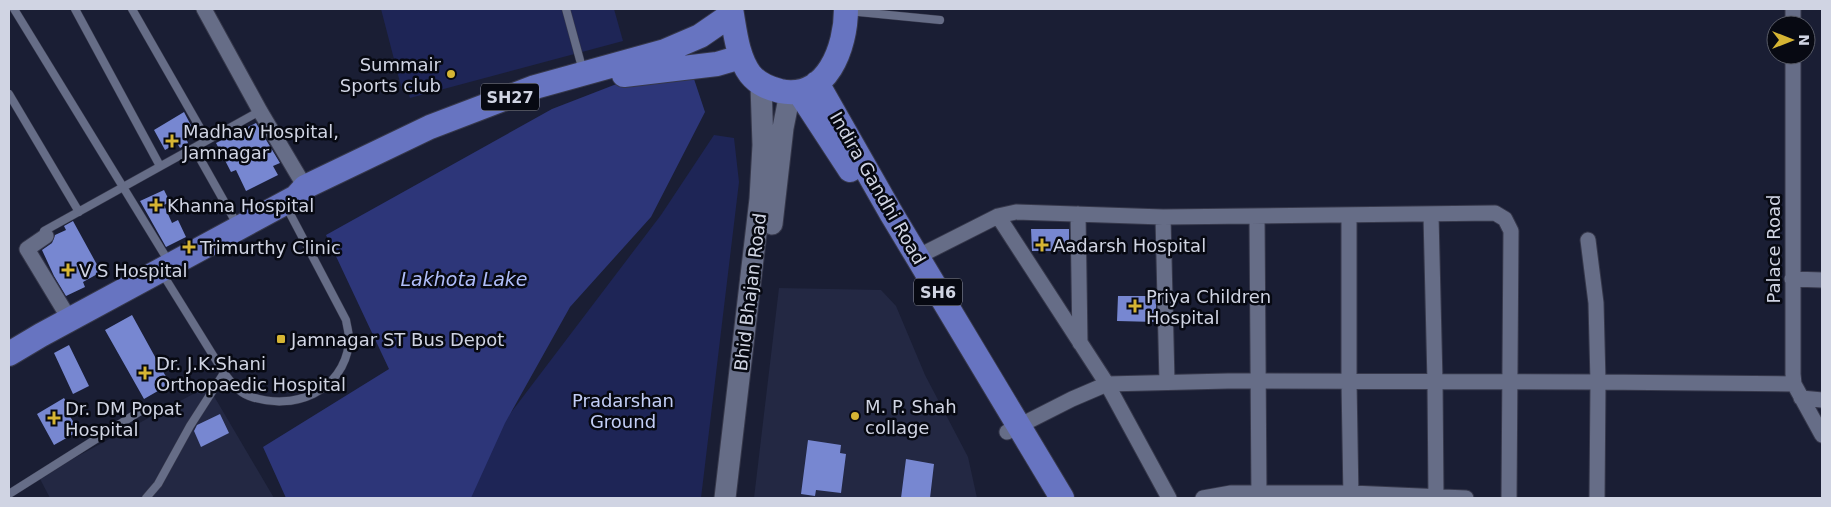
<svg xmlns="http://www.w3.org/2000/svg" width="1831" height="507" viewBox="0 0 1831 507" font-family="'DejaVu Sans',sans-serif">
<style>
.built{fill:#232843}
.green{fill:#1e2556}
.water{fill:#2d3679}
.building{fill:#7787d1}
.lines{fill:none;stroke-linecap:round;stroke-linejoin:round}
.lane-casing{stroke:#36384b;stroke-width:9}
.street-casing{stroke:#36384b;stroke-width:17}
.secondary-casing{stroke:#36384b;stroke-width:23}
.primary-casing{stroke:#36384b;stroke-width:26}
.lane{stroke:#666d87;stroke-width:8}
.street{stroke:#666d87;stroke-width:15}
.secondary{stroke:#666d87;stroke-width:21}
.primary{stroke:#6774c1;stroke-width:24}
.poi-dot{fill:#d6b534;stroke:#070912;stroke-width:2}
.labels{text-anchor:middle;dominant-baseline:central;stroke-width:5;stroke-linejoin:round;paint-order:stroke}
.shield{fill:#070912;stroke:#9497a4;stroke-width:1}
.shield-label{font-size:16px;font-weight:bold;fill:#d0d4e3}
.poi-label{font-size:18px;fill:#d0d4e3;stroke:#070912;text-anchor:start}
.street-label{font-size:18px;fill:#d0d4e3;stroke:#070912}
.park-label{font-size:18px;fill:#c3cef6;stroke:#070912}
.water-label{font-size:19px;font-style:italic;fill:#afbdf9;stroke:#070912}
</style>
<rect width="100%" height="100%" fill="#1a1e34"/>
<path class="built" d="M779,288L881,290L896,306L925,375L968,457L977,498H754Z
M208,386L274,498H50L39,477Z"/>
<path class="green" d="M381,9H614L623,41L410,98L407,89L402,90Z
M714,135L734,138L739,182L701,498H462L503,423L661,215Z"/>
<path class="water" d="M645,73L693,76L705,112L651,217L570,307L505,423L471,498H286L263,447L389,369L326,235L552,109Z"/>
<path class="building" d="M184,112L195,133L186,138L188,143L180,148L177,143L165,150L154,130Z
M256,123L280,163L273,166L278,175L246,191L236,170L231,172L216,143Z
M164,190L170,202L164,205L172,223L178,220L186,237L166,247L140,201Z
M73,221L101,272L83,282L85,287L66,296L54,276L42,250L52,243L55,235L66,230L64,226Z
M1031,229H1069V251H1032Z
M1118,296H1156V322L1117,321Z
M132,315L170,384L144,399L105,330Z
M69,345L89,386L73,394L54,353Z
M64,398L70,408L66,410L79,431L54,445L37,414Z
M220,414L229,433L201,447L194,431L197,425Z
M808,440L841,445L840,453L846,454L841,493L816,490L815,496L801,494Z
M906,459L934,464L930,498H901Z"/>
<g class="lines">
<g class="lane-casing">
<path id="lane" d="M14,9L169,262
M75,9L160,166
M132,9L207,140
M566,9L583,71
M848,11L940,20
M9,94L79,212
M194,148L238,226
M44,231L260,111
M162,273L224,373C231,382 238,392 249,396C293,412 343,392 349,343C350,336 347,327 346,320L286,206
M9,494L142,410
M146,498L158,484L190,426L224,373"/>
</g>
<g class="street-casing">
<path id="street" d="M204,9L260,111L305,187
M1793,25V9
M1793,55V374L1794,384L1822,435
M1078,214L1080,343
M1431,215L1435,382L1436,498
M998,216L1107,384L1169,498
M1349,216V382L1351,498
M1163,217L1167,382
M1257,217L1259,498
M46,236L27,249L70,320
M1588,240L1596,303L1598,382L1597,498
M917,257L998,216L1016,212L1163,217L1495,213L1505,219L1511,231L1509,498
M1792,279L1822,280
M1801,398L1822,400
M1007,432L1072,399L1107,384L1228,381L1598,382L1794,384
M1203,498L1231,493H1351L1466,498"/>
</g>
<g class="secondary-casing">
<path id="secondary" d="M772,224L783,128L790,93
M725,498L760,199L763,145L761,85"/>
</g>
<g class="primary-casing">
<path id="primary" d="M731,9C735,31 737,56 750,74C758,84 768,88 780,91C827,101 846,47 846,9
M624,75L717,64L741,57
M817,83L891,213L1062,498
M799,92L850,170
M9,354L41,335L296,197L305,187L430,127L535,87L665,51L700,36L732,14"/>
</g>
<use href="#lane" class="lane"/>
<use href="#street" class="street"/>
<use href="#secondary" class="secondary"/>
<use href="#primary" class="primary"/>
</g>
<g class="poi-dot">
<circle cx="451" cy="74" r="5"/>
<path d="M169.5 133.5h5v5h5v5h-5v5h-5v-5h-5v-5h5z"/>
<path d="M153.5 197.5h5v5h5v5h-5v5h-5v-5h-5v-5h5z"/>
<path d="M1039.5 237.5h5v5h5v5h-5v5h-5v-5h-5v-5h5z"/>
<path d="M186.5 239.5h5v5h5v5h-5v5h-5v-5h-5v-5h5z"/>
<path d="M65.5 262.5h5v5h5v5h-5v5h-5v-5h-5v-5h5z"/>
<path d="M1132.5 298.5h5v5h5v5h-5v5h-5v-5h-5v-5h5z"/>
<rect x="276" y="334" width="10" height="10" rx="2.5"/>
<path d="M142.5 365.5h5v5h5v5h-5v5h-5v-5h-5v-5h5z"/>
<circle cx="855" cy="416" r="5"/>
<path d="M51.5 410.5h5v5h5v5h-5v5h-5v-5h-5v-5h5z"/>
</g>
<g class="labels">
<g class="shield">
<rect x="481" y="83.5" width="58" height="27" rx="4"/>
<rect x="914" y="278.5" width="48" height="27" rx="4"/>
</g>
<g class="shield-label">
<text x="510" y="97">SH27</text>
<text x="938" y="292">SH6</text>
</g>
<g class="poi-label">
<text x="441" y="64" text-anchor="end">Summair<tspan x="441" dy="21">Sports club</tspan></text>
<text x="183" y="131">Madhav Hospital,<tspan x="183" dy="21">Jamnagar</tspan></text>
<text x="167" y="205">Khanna Hospital</text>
<text x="1053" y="245">Aadarsh Hospital</text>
<text x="200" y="247">Trimurthy Clinic</text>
<text x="79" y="270">V S Hospital</text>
<text x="1146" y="296">Priya Children<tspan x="1146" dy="21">Hospital</tspan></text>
<text x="291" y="339">Jamnagar ST Bus Depot</text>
<text x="156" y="363">Dr. J.K.Shani<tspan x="156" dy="21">Orthopaedic Hospital</tspan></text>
<text x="865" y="406">M. P. Shah<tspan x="865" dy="21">collage</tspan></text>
<text x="65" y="408">Dr. DM Popat<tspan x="65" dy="21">Hospital</tspan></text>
</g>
<g class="street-label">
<text transform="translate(878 188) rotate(60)">Indira Gandhi Road</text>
<text transform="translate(1773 249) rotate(-90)">Palace Road</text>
<text transform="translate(750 292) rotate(-83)">Bhid Bhajan Road</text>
</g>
<g class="park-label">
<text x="623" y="400">Pradarshan<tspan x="623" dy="21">Ground</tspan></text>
</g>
<g class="water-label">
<text x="464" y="279">Lakhota Lake</text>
</g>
</g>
<rect width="1831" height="507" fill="none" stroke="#d0d4e3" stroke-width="20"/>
<g transform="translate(1791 40) rotate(90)"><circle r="24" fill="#070912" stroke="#575a66"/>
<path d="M0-4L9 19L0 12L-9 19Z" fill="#d6b534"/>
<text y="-8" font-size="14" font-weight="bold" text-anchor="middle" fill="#d0d4e3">N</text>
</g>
</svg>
